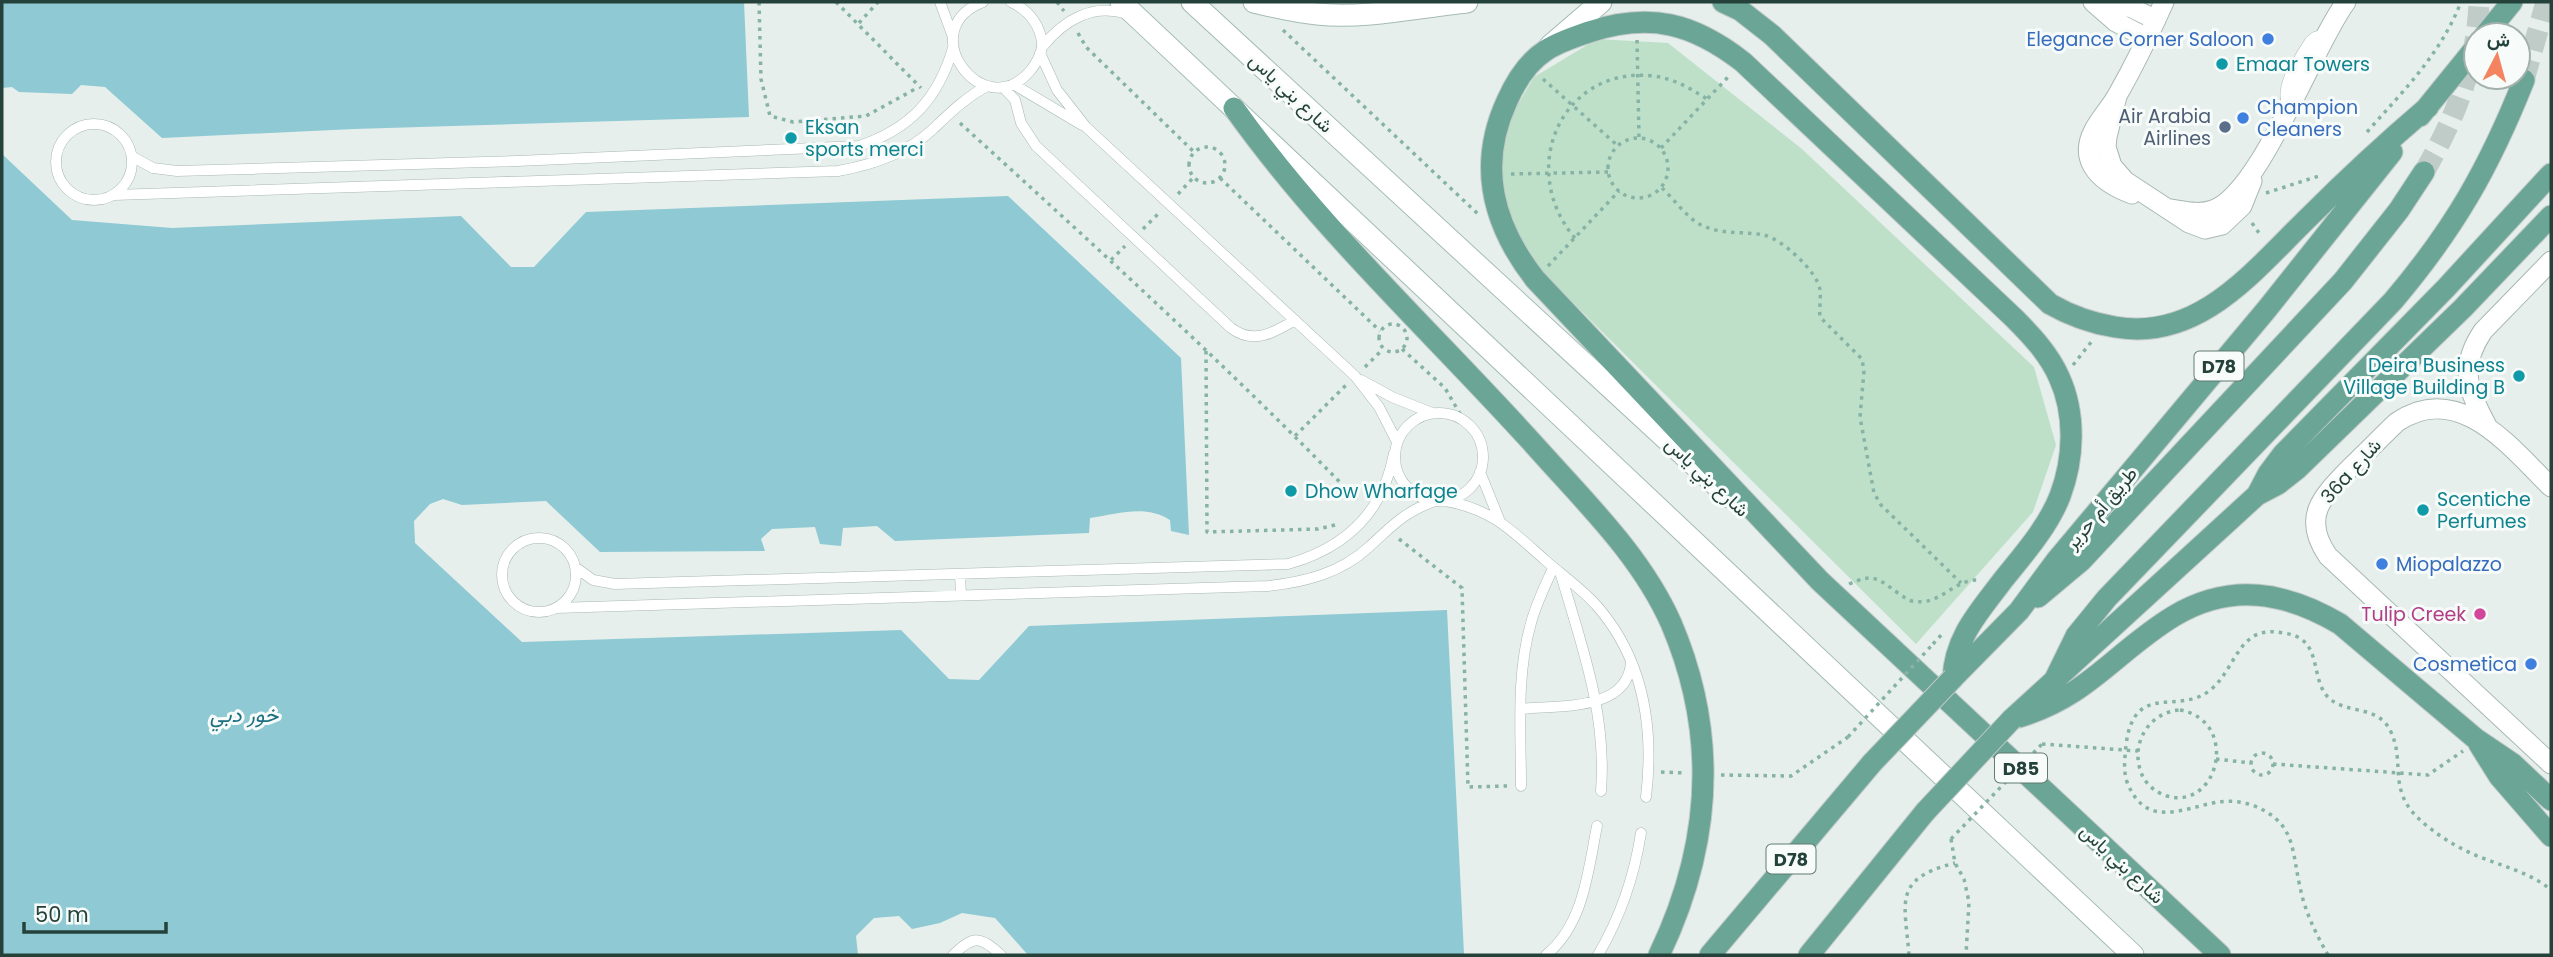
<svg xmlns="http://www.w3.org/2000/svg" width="2553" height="957" viewBox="0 0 2553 957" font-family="Poppins,Vazirmatn,sans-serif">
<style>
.green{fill:#bfe0c8}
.water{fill:#8ec9d4}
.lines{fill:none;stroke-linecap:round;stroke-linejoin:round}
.primary-tunnel{stroke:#bfccc8;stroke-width:21;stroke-dasharray:21 10;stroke-linecap:butt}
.lane-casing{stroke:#a8b8b2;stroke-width:11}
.street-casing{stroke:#a8b8b2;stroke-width:21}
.secondary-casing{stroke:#a4bbb3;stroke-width:23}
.primary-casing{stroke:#c2cac8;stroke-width:23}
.path{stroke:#86b3a5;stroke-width:3.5;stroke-dasharray:3.5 5;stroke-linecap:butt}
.lane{stroke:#fff;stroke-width:10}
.street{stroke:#fff;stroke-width:19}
.secondary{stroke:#fff;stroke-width:21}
.primary{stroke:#6aa596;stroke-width:21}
.primary-bridge-casing{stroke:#c2cac8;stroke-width:23;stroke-linecap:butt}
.path-bridge{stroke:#86b3a5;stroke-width:3.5;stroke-dasharray:3.5 5;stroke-linecap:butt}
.primary-bridge{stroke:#6aa596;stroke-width:21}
.shop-dot{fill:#3f7fe0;stroke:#f7fbf9;stroke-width:2.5}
.culture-dot{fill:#0f9aa8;stroke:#f7fbf9;stroke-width:2.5}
.service-dot{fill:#5c6f8a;stroke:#f7fbf9;stroke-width:2.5}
.hotel-dot{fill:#d1479c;stroke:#f7fbf9;stroke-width:2.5}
.labels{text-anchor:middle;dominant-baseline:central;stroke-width:6;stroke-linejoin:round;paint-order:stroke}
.shield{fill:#f7fbf9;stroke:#637a73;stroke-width:2}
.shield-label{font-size:18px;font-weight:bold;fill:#24423a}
.shop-label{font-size:19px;fill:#366cbe;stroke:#f7fbf9;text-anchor:end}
.culture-label{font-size:19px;fill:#0d838f;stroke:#f7fbf9;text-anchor:start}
.street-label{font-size:19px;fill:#24423a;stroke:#f7fbf9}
.service-label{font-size:19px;fill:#4e5e75;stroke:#f7fbf9;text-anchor:end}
.hotel-label{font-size:19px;fill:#b23c85;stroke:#f7fbf9;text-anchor:end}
.water-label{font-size:21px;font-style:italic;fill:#1c6f80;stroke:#f7fbf9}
</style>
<rect width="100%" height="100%" fill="#e6efeb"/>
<path class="green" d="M1597,39L1668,43L1802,149L2034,367L2056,445L2033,512L1916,644L1514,244L1494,188L1497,151L1511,116L1534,77Z"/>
<path class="water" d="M2,2H744L749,117L354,129L162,138L105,87L81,85L72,94L19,92L12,87L2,88Z
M2,154L72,220L172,228L461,216L511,267H534L586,212L1008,196L1181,358L1189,535L1171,531L1170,520C1145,504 1118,514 1090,518L1089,533L895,541L877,526L843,528L841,546L820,544L815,527L772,529L761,539L765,551L600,552L546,501L462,505L443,499L430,504L414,521L415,543L522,642L901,630L949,679L979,680L1029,626L1447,610L1464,954L1028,955L995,918L962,913L940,923L912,929L899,916L874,918L856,936L858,955H2Z"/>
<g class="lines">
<path class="primary-tunnel" d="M2524,80L2546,2
M2424,172C2455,119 2477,64 2479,2"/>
<g class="lane-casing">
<path id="lane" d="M940,2L953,37
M983,2C912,29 983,126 1030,71C1036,64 1043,52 1042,42C1039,23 1028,10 1011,2
M1043,46C1064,20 1093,3 1127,14
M1040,53L1057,90L1086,127L1355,376L1379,407L1397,442
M1013,84L1082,125
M1003,87L1015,100L1021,123L1036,146L1231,328C1254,345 1273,333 1295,320
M2288,108C2278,87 2299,59 2310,41L2315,37L2327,33
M56 162a38 38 0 1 1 76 0a38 38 0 1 1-76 0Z
M133,157L153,168L177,171L517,161L859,146C910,129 938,99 953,48
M114,195L838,171C872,165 906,154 932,130C950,113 965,98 987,86
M1361,380L1392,397L1432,413
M1395 457a44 44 0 1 1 88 0a44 44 0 1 1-88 0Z
M1480,472L1499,519
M1446,501C1493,510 1511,530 1545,560C1562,575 1582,589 1597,606C1644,660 1654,729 1646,797
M502 575a37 37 0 1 1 74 0a37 37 0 1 1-74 0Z
M575,567L593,580L615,584L1288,564C1345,548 1383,513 1394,453
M960,574L961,595
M1561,575C1582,646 1607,715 1601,791
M556,608L1268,586C1305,582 1341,573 1369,547C1392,526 1404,512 1435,501
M1521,709C1558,705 1628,712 1631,662
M1521,786C1521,732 1516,675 1531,623C1536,604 1545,586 1553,568
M953,955C974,935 980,936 1001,955
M1546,955C1584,924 1588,871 1597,826
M1598,955C1621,916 1634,878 1641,833"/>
</g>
<g class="street-casing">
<path id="street" d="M2093,2L2116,22L2147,38
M2109,2L2132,8L2156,20
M2117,96L2107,137L2106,147L2112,166L2125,181L2189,223L2205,229L2222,225L2242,206L2252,181
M2132,194C2105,184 2076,164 2094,130C2101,117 2111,107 2118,94C2135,64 2150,33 2164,2
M2170,209C2184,211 2199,215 2213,210C2261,193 2313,46 2346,2
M2487,426C2468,390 2458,368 2483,331L2551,261
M2551,487C2510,447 2459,380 2397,422C2381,437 2366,453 2350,468C2322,497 2301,517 2328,556L2551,764"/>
</g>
<g class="secondary-casing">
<path id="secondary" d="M1121,2L2133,955
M1192,2L1729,497
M1254,2C1275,7 1295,12 1317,14C1366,19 1418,7 1467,2
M1550,46L1601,2"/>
</g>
<g class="primary-casing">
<path id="primary" d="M1723,2L1740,10L1772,35L2050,304C2071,316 2090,323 2115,327C2200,342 2255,269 2310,216C2348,178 2387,142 2428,107
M2485,35L2512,2
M1234,108C1325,236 1443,342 1547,459C1593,510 1643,560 1671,623C1719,735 1711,847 1659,955
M2420,116L2476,47
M2257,495L2278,484L2297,469L2463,308L2551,216
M2038,597L2081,561L2343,281L2399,210L2424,172
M1953,678C1955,637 1979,612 2003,580C2023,555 2048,527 2060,496C2074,459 2076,414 2059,377C2049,354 2031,335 2014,318L1743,62C1693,23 1650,12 1589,32C1575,37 1558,42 1545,51C1528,62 1515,83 1507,101C1477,166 1493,225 1535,279L1820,581L2220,955
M1953,678L2019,611L2056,561L2267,309L2392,152
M2054,681L2076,636L2107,598L2393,301C2454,229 2489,168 2524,80
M2019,717C2089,696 2116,651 2174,616C2231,582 2286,592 2340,624L2476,739L2513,764L2551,800
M2012,719L2257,495L2268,474L2283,454L2446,288L2551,174
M2479,744L2499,776L2551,836
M1710,955L1872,763
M1809,955L1925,812"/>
</g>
<path class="path" d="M759,2L761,79L770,116L793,122L866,116L917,88
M836,2L921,88
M1057,2L1064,11
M859,23L878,2
M1283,30L1478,214
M1078,33L1086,47L1194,152
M1637,40L1639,138
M1543,79L1618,146
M960,123C1096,247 1233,371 1360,503
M2367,132C2404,90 2440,55 2461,2
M1608 168a30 30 0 1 1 60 0a30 30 0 1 1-60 0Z
M1189 165a18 18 0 1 1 36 0a18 18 0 1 1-36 0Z
M1661,148L1729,76
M1511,174L1608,172
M1220,178L1380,331
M1662,188C1674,199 1687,218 1701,225C1722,235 1743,231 1764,235C1782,239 1818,272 1820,290C1821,299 1819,308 1820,317L1862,359L1864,371L1860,417L1874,493L1881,505L1961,583
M2266,193L2322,175
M1178,194L1193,178
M2252,223L2261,236
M1143,229L1160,212
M1575,238C1516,169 1562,65 1654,76C1674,79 1690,88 1707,99
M1111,260L1125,246
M1548,266L1619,191
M1379 338a14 14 0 1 1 28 0a14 14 0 1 1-28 0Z
M1402,349L1445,388L1463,419
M1206,351L1207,532L1318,529L1335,525
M2073,365L2092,341
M1365,367L1383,349
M1295,436L1347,384
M1399,539L1462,588L1468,787L1507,786
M1849,584C1874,573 1877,578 1898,593C1903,596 1907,600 1912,601C1940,607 1953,579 1979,580
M1933,644L1943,633
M2180,710C2240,721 2219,811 2167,796C2157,793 2148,786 2143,777C2128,746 2148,712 2180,710Z
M2042,744L2138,751
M2251 764a11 11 0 1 1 22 0a11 11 0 1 1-22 0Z
M2216,759L2251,763
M2273,764L2428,775L2463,751
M1661,772L1685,773
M1721,775L1791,776L1848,737
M1951,839L1955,863L1964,879L1969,902L1966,955
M1909,955C1905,902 1892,879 1955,863
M2328,955C2316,934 2305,912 2300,887C2292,853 2296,825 2259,808C2247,802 2231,800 2218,802C2183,808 2146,830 2127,782C2123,770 2125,757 2126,745C2134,681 2177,715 2209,691C2235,672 2237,628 2276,632C2284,633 2294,634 2301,639C2319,651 2313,680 2327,696C2344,715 2377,704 2390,730C2406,761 2387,788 2418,818C2435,834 2457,848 2480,857C2505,867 2531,873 2551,890"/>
<use href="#lane" class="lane"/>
<use href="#street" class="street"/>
<use href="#secondary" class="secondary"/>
<use href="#primary" class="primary"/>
<g class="primary-bridge-casing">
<path id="primary-bridge" d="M1872,763L1953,678
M1925,812L2012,719"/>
</g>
<path class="path-bridge" d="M1848,737L1933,644
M1951,839L2042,744"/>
<use href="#primary-bridge" class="primary-bridge"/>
</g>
<g class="shop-dot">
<circle cx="2268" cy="39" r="7"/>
<circle cx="2243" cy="118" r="7"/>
<circle cx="2382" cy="564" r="7"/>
<circle cx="2531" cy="664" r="7"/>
</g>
<g class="culture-dot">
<circle cx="2222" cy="64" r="7"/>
<circle cx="791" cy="138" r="7"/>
<circle cx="2519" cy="376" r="7"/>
<circle cx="1291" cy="491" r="7"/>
<circle cx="2423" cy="510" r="7"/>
</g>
<circle class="service-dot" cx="2225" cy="127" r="7"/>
<circle class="hotel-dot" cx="2480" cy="614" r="7"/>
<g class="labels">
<g class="shield">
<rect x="2194.5" y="351.5" width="49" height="29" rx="5"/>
<rect x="1995" y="753.5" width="52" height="29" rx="5"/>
<rect x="1766.5" y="844.5" width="49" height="29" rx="5"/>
</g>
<g class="shield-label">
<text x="2219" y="366">D78</text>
<text x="2021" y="768">D85</text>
<text x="1791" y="859">D78</text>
</g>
<g class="shop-label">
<text x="2254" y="39">Elegance Corner Saloon</text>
<text x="2257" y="107" text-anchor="start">Champion<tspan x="2257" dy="22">Cleaners</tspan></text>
<text x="2396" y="564" text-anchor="start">Miopalazzo</text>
<text x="2517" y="664">Cosmetica</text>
</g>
<g class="culture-label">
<text x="2236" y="64">Emaar Towers</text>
<text x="805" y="127">Eksan<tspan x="805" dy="22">sports merci</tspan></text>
<text x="2505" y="365" text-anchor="end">Deira Business<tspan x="2505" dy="22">Village Building B</tspan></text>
<text x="1305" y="491">Dhow Wharfage</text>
<text x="2437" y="499">Scentiche<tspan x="2437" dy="22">Perfumes</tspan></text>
</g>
<g class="street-label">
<text transform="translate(1291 93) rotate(43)">شارع بني ياس</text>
<text transform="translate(2351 471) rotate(-48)">36a شارع</text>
<text transform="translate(1707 477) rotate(43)">شارع بني ياس</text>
<text transform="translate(2101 508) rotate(-50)">طريق أم حرير</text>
<text transform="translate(2122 864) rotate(43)">شارع بني ياس</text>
</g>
<g class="service-label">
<text x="2211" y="116">Air Arabia<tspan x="2211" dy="22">Airlines</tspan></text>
</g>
<g class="hotel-label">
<text x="2466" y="614">Tulip Creek</text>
</g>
<g class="water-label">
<text x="244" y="714">خور دبي</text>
</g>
</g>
<rect width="2553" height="957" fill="none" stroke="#24423a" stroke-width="7"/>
<g transform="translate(2497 56) rotate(6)"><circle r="33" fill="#f7fbf9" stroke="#a3b1ad" stroke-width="2"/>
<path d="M0-5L12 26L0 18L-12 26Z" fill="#f4845f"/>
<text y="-10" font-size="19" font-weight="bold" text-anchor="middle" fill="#24423a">ش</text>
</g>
<path d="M24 922v10h142v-10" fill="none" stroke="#24423a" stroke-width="3.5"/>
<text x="35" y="922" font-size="21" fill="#24423a" stroke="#f7fbf9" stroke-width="5" paint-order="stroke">50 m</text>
</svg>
